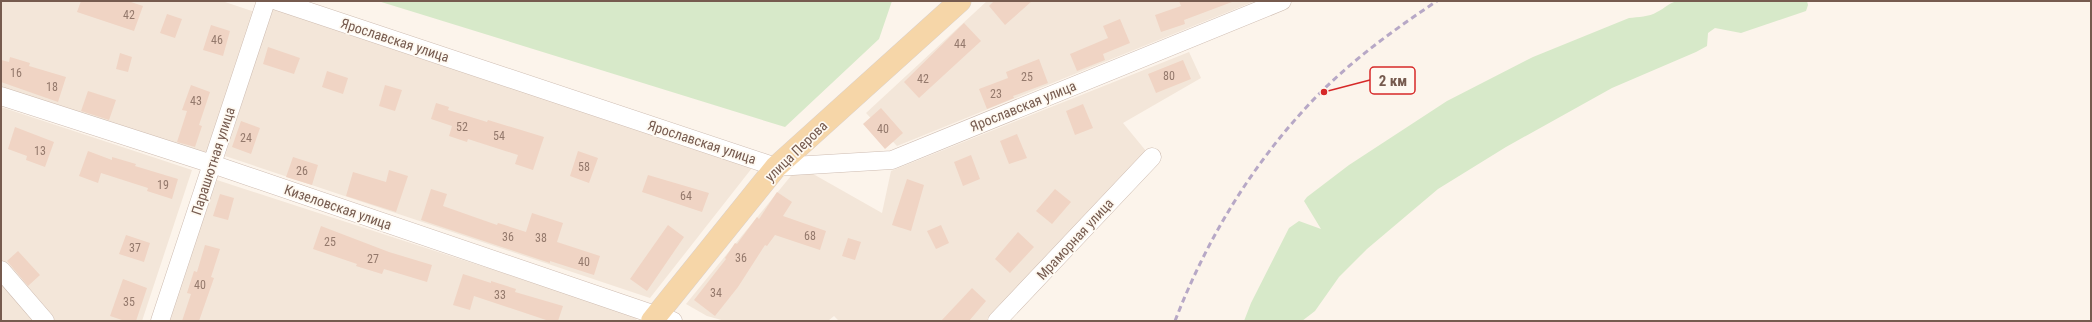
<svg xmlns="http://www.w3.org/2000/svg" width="2092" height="322" viewBox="0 0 2092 322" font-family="'Roboto Condensed',sans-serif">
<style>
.residential{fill:#f3e6d9}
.green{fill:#d7e9c9}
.building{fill:#f0d4c4}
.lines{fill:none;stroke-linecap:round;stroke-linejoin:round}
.minor-casing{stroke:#cebcb1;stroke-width:19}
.major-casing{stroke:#d9d1ce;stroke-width:23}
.minor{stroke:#fff;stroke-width:18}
.major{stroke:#f6d6a8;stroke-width:22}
.rail{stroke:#b7a8c6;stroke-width:3;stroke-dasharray:6 4;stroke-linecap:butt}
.labels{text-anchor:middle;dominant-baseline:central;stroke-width:3.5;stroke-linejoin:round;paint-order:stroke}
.number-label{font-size:12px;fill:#94796c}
.street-label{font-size:14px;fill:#765b4f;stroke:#fef9f1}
.leader{fill:none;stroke:#d62828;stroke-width:1.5}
.callout-dot{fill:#d62828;stroke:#fef9f1;stroke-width:1.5}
.callout{fill:#fef9f1;stroke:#d62828;stroke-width:1.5}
.callout-label{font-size:15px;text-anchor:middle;font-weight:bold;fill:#765b4f}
</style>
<rect width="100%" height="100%" fill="#fcf4eb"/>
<path class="residential" d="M1,1H222L255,12L209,156L1,88Z
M987,1H1255L897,146L866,113Z
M273,7L752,168L650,298L225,156Z
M1189,52L1201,78L1123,123L1146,151L988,321H839L834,316L828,321H725L707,316L686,304L799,166L882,213L891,171Z
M1,107L192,170L142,321H1Z
M217,180L638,317L635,321H167Z"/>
<path class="green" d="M378,1H892L879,39L785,127Z
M1677,1H1807L1808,5L1806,11L1741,33L1715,28L1708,33L1707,46L1696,52L1612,88L1506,147L1438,189L1367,249L1339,277L1315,311L1302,321H1244L1251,303L1289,228L1299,221L1321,229L1304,201L1307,197L1349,165L1447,101L1533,57L1629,18C1638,17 1649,17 1657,12C1665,8 1669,3 1677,1Z"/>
<path class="building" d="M81,1H128L143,6L134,31L77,12Z
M994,1H1032L1005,25L989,6Z
M1179,1H1232V2L1184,20L1185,24L1161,32L1155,15L1181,6Z
M167,14L182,19L175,38L160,33Z
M1120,19L1130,43L1103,54L1105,60L1077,71L1070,54L1108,38L1103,26Z
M964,23L981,41L919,98L904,82Z
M211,25L230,31L223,56L203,50Z
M268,47L300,58L294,74L263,64Z
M120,53L132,57L128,72L116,69Z
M10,57L30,63L29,66L66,77L58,102L1,82V60L9,62Z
M1039,59L1048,83L1013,96L1014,98L987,109L979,89L1008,78L1006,72Z
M1183,60L1191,79L1156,93L1148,74Z
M327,71L348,78L343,94L322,87Z
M191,85L210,92L199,125L202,126L195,147L177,142L187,111L182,110Z
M385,85L402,90L395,111L379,106Z
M88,91L116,100L109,120L81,111Z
M436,103L449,107L448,110L487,122L488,120L544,137L533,170L515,164L518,155L468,139L467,142L449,136L452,126L431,119Z
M1083,104L1093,128L1075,135L1066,111Z
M881,108L903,133L885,149L863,124Z
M241,121L260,128L251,154L232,147Z
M15,127L54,142L45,167L26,160L27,156L8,149Z
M1017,134L1027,158L1009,164L1000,141Z
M88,151L112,160V157L136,164L135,166L178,179L172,199L147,191L148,188L101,173L98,183L79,176Z
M578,151L598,158L589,183L570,176Z
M971,155L980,179L963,186L954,162Z
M293,157L318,165L312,185L286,177Z
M389,170L408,176L396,212L346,196L353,172L386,182Z
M648,175L709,193L702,212L642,192Z
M907,179L924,185L911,231L892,225Z
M431,189L447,194L443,206L497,225L498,223L526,232L532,213L563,223L557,242L600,256L594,275L550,261V263L421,220Z
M1055,189L1071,202L1052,224L1036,211Z
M777,192L792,202L783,216L826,231L820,250L775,235L767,246L765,245L738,287L715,316L694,300L726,259L725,258L735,243L737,244L757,217L759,219Z
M220,194L234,198L228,220L213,216Z
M668,225L684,237L647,291L630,279Z
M941,225L949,243L936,249L927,231Z
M321,226L389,252L432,265L427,282L384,269L382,274L356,266L357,264L313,249Z
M1018,232L1034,247L1010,273L995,259Z
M126,235L150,243L144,262L119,254Z
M848,238L861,242L855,260L842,256Z
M205,245L220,249L211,277L214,278L199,321H182L191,294L187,293L194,271L197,272Z
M18,251L40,275L28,286L7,261Z
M463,274L491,283V281L516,289L515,292L563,306L558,321H549L474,296L470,310L453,305Z
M123,279L147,288L136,321H125L110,316Z
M972,288L986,301L969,321H941Z"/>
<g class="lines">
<g class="minor-casing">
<path id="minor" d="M277,1L776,167L892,160L1282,1
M1,96L212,164L673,321
M1,270L45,321
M160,321L266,1
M997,321L1152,157"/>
</g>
<g class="major-casing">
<path id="major" d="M652,321L776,167L960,1"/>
</g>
<use href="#minor" class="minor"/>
<use href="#major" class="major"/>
<path class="rail" d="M1175,321C1207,238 1254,161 1316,97C1352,60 1395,29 1437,1"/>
</g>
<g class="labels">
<g class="number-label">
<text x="129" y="15">42</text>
<text x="217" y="40">46</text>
<text x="960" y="44">44</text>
<text x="16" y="73">16</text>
<text x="1169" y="76">80</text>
<text x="1027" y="77">25</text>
<text x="923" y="79">42</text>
<text x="52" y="87">18</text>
<text x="996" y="94">23</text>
<text x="196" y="101">43</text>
<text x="462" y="127">52</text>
<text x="883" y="129">40</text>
<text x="499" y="136">54</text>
<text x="246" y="138">24</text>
<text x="40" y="151">13</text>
<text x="584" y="167">58</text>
<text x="302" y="171">26</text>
<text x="163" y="185">19</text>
<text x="686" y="196">64</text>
<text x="810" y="236">68</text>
<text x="508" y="237">36</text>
<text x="541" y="238">38</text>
<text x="330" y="242">25</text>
<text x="135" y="248">37</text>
<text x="741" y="258">36</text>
<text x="373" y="259">27</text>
<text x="584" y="262">40</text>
<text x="200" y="285">40</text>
<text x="716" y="293">34</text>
<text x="500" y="295">33</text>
<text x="129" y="302">35</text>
</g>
<g class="street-label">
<text transform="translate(395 40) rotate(18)">Ярославская улица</text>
<text transform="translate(1023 106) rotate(-22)">Ярославская улица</text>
<text transform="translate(702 142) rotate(18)">Ярославская улица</text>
<text transform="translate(796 151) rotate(-44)">улица Перова</text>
<text transform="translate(213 161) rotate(-72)">Парашютная улица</text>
<text transform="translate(338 207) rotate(19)">Кизеловская улица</text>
<text transform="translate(1075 239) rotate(-47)">Мраморная улица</text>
</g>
</g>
<path class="leader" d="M1324 92L1370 80"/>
<circle class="callout-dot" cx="1324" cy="92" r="4"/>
<rect class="callout" x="1370" y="67" width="45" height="27" rx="4"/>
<g class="callout-label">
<text x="1393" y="86">2 км</text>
</g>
<rect width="2092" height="322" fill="none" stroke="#765b4f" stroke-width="4"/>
</svg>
